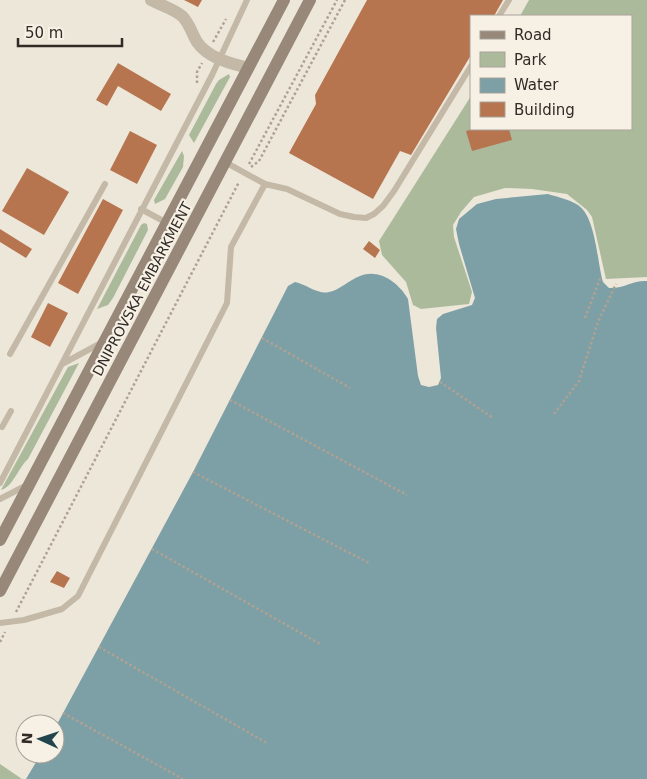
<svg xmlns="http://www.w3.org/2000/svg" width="647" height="779" viewBox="0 0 647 779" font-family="'DejaVu Sans',sans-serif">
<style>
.green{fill:#acba9c}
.water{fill:#7d9fa6}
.building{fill:#b6754f}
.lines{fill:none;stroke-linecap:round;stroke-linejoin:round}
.path{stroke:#afa292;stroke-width:2.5;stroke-dasharray:2.5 2.5;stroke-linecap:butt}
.lane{stroke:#c4b8a7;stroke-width:6}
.street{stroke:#c4b8a7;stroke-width:12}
.secondary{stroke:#978879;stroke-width:12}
.labels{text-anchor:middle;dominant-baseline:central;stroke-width:4.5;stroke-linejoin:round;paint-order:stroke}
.street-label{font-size:14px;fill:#312b27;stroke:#f6f0e5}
</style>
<rect width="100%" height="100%" fill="#ede7da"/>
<path class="green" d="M529,0H647V277L606,279L592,217L587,210L567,194L532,189L505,188L474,197L461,212L453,225L454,237L472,292L469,304L421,309L413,305L406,282L382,255L379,241L471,96V129H631V16H520Z
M229,74L230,77L194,143L189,135L216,84L219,80Z
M182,151L184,156L183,167L165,199L155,204L154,200Z
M144,223L147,224L148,230L113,298L108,305L97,309L141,225Z
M79,363L28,459C18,468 13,487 1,490L68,367Z
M0,764L22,779H0Z"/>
<path class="water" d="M548,194C558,197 570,200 578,205C596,217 597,262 603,282L609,288C623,289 633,280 647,281V779H26L41,754H55V728L193,472L288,286L295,282C306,284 318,295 329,292C340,290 349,280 360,276C379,268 399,283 408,299L418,376L421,385L429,387L438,385L441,378L436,328L437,319L443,314L472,305L475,298L459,244L456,229L459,219L477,204L496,199Z"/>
<path class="building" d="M184,0H202L198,7Z
M367,0H503L494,16H471V55L411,155L400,151L373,199L289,153L316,104L315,95Z
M118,63L171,94L161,111L118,86L107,106L96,100Z
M473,129H509L512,140L472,151L466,131Z
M130,131L157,145L137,184L110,170Z
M27,168L69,192L44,235L2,211Z
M103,199L123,210L78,294L58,283Z
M0,229L32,249L26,258L0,242Z
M369,241L380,250L375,258L363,249Z
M48,303L68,313L50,347L31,337Z
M57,571L70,578L64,588L50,582Z"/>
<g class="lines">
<path class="path" d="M213,42L226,19
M197,83V72L202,63
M249,164L337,0
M251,167L259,161L345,0
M585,318L601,276
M262,338L350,388
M440,382L493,418
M230,400L407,495
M554,414L579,381L598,322L616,284
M193,472L369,563
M152,549L322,645
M16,612L239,182
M0,642L5,632
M99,647L267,743
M63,713L183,779"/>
<path class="lane" d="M499,16L509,0
M225,162L265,184L287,189L340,214L354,217L366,218L374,214L383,206L394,191L471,66
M141,209L167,223
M10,354L105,184
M64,363L101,343
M2,427L11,411
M0,483L212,75L247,0
M0,499L27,485
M0,623L24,620L62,609L78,596L227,303L231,247L265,184"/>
<path class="street" d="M151,0C160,5 174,9 182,16C190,24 192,34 197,42C209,59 231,63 248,68"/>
<path class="secondary" d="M0,540L284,0
M0,591L310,0"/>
</g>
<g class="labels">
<g class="street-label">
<text transform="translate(142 289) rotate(-62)">DNIPROVSKA EMBARKMENT</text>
</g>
</g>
<rect x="470" y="15" width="162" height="115" fill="#f6f0e5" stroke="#a7a199"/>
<rect x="480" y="31" width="25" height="8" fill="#978879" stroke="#a7a199"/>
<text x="514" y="40" font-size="15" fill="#312b27">Road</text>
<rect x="480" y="52" width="25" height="15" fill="#acba9c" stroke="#a7a199"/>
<text x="514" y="65" font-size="15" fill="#312b27">Park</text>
<rect x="480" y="78" width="25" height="15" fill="#7d9fa6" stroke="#a7a199"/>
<text x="514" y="90" font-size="15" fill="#312b27">Water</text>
<rect x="480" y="102" width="25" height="15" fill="#b6754f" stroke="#a7a199"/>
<text x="514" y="115" font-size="15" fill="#312b27">Building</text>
<g transform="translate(40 739) rotate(273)"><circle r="24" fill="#f6f0e5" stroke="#a7a199"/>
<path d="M0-4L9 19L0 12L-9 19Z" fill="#22454d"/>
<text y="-8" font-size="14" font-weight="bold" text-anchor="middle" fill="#312b27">N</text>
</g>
<path d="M18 38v8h104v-8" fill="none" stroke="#312b27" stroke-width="2.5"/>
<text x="25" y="38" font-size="15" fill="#312b27" stroke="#f6f0e5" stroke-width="4" paint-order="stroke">50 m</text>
</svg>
